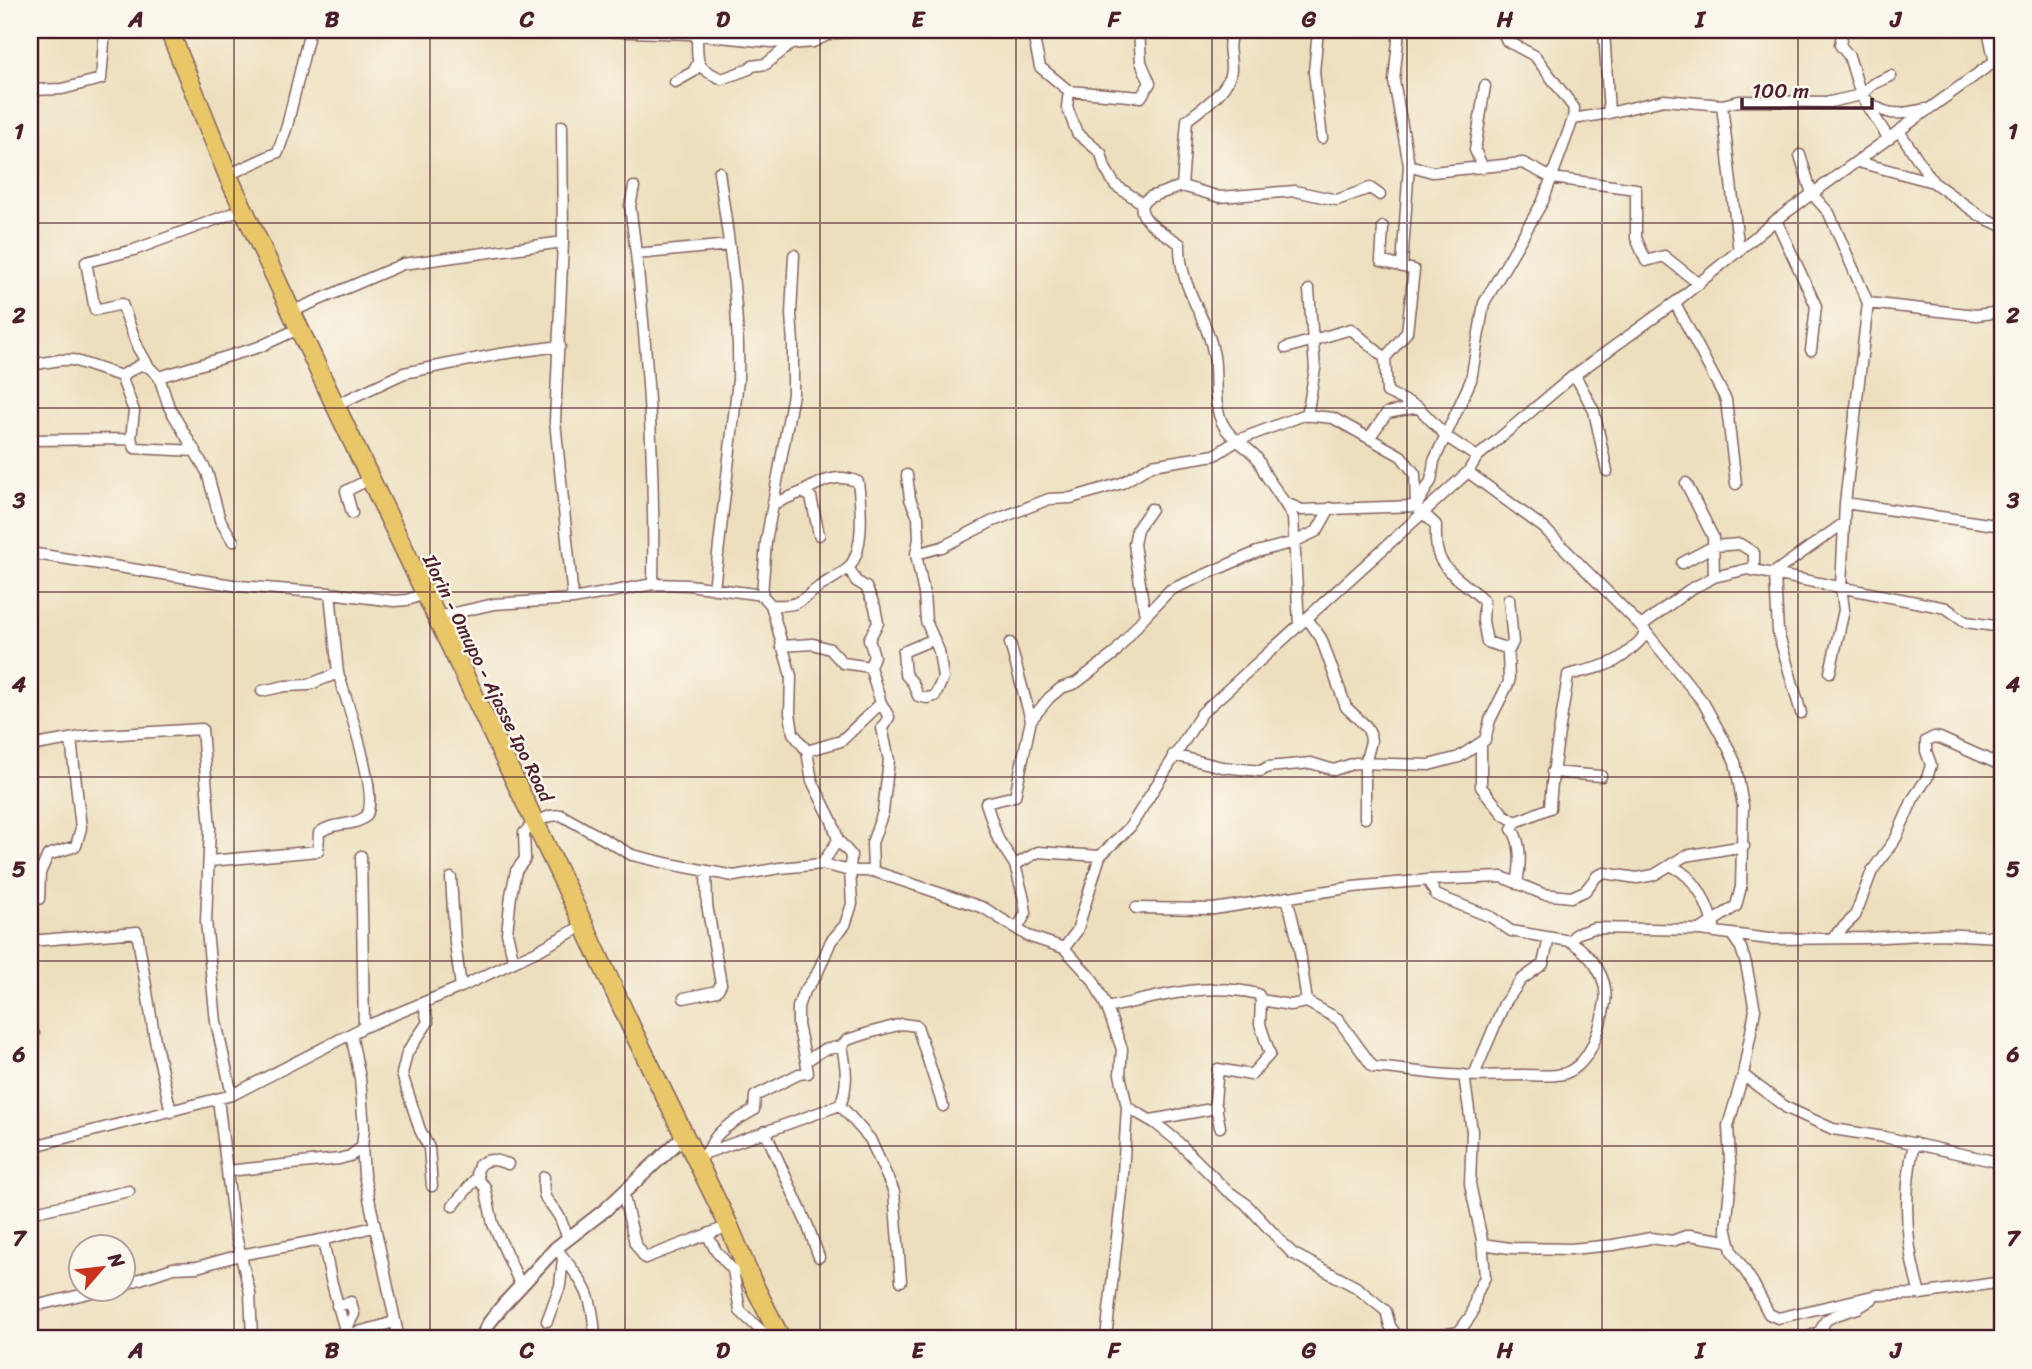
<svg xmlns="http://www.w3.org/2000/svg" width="2032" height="1369" viewBox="0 0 2032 1369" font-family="Sriracha,sans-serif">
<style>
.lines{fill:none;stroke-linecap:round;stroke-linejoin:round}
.minor-casing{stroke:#83625e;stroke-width:13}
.tertiary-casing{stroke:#83625e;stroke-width:16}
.trunk-casing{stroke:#83625e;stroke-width:21}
.minor{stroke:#fff;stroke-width:10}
.tertiary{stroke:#fff;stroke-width:12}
.trunk{stroke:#e9c769;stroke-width:18}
.grid{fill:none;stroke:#4a1f2b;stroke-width:2;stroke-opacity:0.55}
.labels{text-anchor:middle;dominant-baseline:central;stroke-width:5;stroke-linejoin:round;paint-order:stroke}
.street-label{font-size:19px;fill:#4a1f2b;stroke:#fbf7ec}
.neatline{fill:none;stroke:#4a1f2b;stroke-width:2.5}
.grid-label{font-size:23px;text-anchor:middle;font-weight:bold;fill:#4a1f2b}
</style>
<rect width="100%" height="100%" fill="#fbf7ec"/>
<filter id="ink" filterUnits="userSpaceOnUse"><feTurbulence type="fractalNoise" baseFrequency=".0143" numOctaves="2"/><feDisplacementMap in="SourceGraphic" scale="14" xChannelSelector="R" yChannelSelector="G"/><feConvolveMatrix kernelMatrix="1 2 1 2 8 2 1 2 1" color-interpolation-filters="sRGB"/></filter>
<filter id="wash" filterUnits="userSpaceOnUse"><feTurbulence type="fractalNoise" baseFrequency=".00686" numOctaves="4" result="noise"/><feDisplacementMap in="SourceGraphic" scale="28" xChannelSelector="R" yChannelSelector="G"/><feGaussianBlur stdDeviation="1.57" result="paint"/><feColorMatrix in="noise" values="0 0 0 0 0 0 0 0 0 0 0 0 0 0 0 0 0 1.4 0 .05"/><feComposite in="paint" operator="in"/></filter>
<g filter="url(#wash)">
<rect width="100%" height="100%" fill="#eddfbe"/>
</g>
<g filter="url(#ink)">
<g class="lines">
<g class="minor-casing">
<path id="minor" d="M575,30L690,34L791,44L813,42L832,33L849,32
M1032,30L1040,67L1069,91L1067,107L1077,133L1101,153L1105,168L1115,185L1142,203C1137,221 1166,234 1180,244C1179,289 1207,314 1214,356C1218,380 1210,412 1229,433C1237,442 1249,448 1257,458C1261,464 1263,471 1267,477C1276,491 1286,503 1293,518L1299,625
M1318,30L1314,72L1322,138
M1399,30L1394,81L1409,165L1402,266
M1502,30L1507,41L1535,56L1574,108L1573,119
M1502,30H1534
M1843,30L1840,45L1849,56L1861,95L1889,139
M1988,30L1995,63
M697,34C698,64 693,66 722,79L749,69L752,66L766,64L791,44
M1891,76L1873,84L1861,95C1885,118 1896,115 1926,109
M675,82L693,72L698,63
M30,90L62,89L101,79L105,30
M1069,91L1141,97L1150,83L1141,62L1139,30
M1722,105L1739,252
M1609,113L1664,100L1722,105L1739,101L1830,102L1861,95
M562,126L563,242
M1899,131L1933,182
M1800,155L1812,194L1829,213L1868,303L1845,503L1841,587L1844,610L1830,672
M1858,162L1933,182L1982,217L2002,226
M1409,165L1432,172L1523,163L1552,178L1636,189V238L1646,261L1664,256L1699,284
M1483,168L1475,150L1485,86
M228,175L278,152L287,126L310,30
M1182,186L1187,120C1203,107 1230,91 1231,69C1231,51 1226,48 1233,30
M634,187L630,206C647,331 655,458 653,584
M1142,203L1150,197L1182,186L1220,197L1295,191L1337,200L1370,188L1380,195
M1776,220L1816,306L1811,350
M1383,227L1381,261L1414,270L1407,332L1385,358
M636,254L729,245
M1675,303L1726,400L1736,484
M1868,303L1976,315L2002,312
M293,311L403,264L563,242L555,421L573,599
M1286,348L1351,329L1385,358L1387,392L1418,407
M30,365L60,360H73L121,376L134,411L131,439
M149,367L159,377L259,347L300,328
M1575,375L1594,411L1607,471
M121,376L140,365L149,367L138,348L122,304L95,310L86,262L134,250L244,209
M159,377L169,407L207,472L220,520L233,541
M336,405L404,373L500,354L560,346
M1307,416L1315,369L1309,290
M1369,438L1387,413L1418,407L1447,437L1477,457
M30,440L131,439L135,448L196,451
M1468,472L1544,528L1641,626L1703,702L1730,751L1735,762L1743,806L1741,887L1736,906L1700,930
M907,475L910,499L918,517L919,539L916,554L924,594L926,621L939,651L943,678L935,696L927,698L918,696L913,683L905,674L903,652L934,639
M1686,483L1713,537L1714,577
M1845,503L2002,526
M773,504L802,492L811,497L819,535
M352,513L346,491L370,479
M30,553L239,586L330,593L394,601L407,600L424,594
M916,554L942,547L993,521L1049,499L1071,498L1122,483L1152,465L1215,455L1238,440L1304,415L1333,418L1401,456L1415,474L1416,506L1302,510L1286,503
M1682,563L1714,546L1740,544L1754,553V571
M1772,574L1844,523
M1775,575L1778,632L1801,713
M714,589L738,380C740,310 729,241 719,172
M762,595L766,542L793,394V344L791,314L794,255
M771,605L791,676L790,713L793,733L807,751L812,781L832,821L838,840L851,855L850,871L852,904L845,925L831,941L817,974L802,995L798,1007V1025L806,1061
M1145,616L1134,544L1137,529L1151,509
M437,617L494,604L573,599L653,584L689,585L762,595L771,605C796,607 800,602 819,587C826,582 847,571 850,566C865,547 861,505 858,482C838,472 820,482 802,492
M1307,618L1321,638L1346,707L1366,726L1370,734L1371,741L1365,764V818
M1641,626L1689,590L1714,577L1748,569L1946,608L1966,622L2002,627
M1010,643L1031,720
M781,646L813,644L830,649L843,663L870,667
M1509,649L1487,642L1483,621L1484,601C1471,586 1443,573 1438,553C1435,544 1436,533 1436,525L1416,506L1431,481L1434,461L1471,380L1484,303L1543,201L1573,119L1609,113L1604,30
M262,691L285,686L308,685L338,673L330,593
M1481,744V787L1504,815L1516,822
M30,746L87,736L202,729L210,828L206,921L216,1022L232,1095
M807,751L841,741L881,703L870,667L874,656L869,639L878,623L875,607L866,587L856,581L849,568
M1173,755L1222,767L1261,771L1268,767L1311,763L1334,770L1355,763L1429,765L1459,757L1485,740L1490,720L1509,682L1508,652L1513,642L1509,599
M1552,772L1601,776
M361,856L364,1027
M210,861L318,851L319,833C333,821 354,827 365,817C382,802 345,695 338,673
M822,864L838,840
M1015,865L1038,852L1100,856
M1672,866C1697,878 1706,901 1714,926
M873,871L872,843L883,812L889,760L882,728L889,717L881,703
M451,878L455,943L461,987
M1428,880L1502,877L1543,894L1571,897L1585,891L1597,876L1604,873L1637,878L1654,875L1685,856L1744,846
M1517,884C1520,867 1523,845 1512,829L1516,822L1550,808C1552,763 1562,720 1568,675C1608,665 1618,666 1647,633
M1287,897L1299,946L1307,1002
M39,899L40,873L48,855L76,846L81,828L71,739
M1017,929L1026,913L1024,899L1015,865L998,839L986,803L1015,796L1031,720L1049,698L1061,688L1076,683L1114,654L1145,616L1170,590L1257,552L1294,542L1317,531L1330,508
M1732,935L1741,948L1746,964L1755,1010L1743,1075L1728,1126L1731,1178L1726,1227L1732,1251L1753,1283L1769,1314L1778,1318L1877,1295L1920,1294L2002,1282
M1832,938L1855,916L1872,871L1896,838L1913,799L1927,778L1931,765L1926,751V741L1934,737L1940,738L1996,763
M30,941L137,932L155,1040L171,1112
M1570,941L1576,934L1594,928L1700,930L1769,939L1866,938L1940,934L2002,937
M1064,948L1077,931L1100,856L1130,827L1202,713L1468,472L1477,457L1573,376L1677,301L1776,220L2002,56
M514,962L507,933L511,895L516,871L525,859L524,833L534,823L550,816L561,815L632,855L670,864L734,876L780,868L822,864L850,871H873L984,908L1028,936L1064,948L1093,980L1107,1008L1122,1049L1120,1074L1127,1107L1122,1191L1106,1339
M684,998L717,991L721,984L707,905L706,871
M423,1003L428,1022L407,1053L402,1074L420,1130L429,1148L432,1186
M1107,1008C1157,997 1207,981 1258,994L1261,1000L1290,1005L1307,1002L1338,1019L1373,1067C1399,1069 1424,1073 1449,1075C1474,1077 1499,1075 1524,1075C1539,1075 1560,1078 1572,1070C1592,1058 1601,1025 1605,1003C1609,978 1591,954 1570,941L1511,931L1491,917L1436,895L1428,880L1353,887L1214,909L1136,908
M351,1034L360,1078L364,1128L362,1147L364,1175L399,1339
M30,1035L34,1034
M1474,1075L1504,1004L1521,980L1543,964L1549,938
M1743,1075L1787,1108L1833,1129L1884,1137L2002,1163
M218,1099L234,1228L250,1293L252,1339
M840,1105L870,1139L894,1192L901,1281
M1127,1107L1155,1123L1175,1139L1225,1189L1245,1203L1292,1253L1356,1287L1386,1311L1390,1326L1399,1339
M1151,1120L1217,1108
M1220,1127L1215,1101L1218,1069L1251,1075L1270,1054L1260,1024L1261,1000
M765,1131L807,1224L819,1257
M1914,1143C1903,1194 1905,1244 1920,1294
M30,1147L232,1095L364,1027L461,987L537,951L584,925
M709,1152L840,1105C849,1086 846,1066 842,1046
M697,1160C711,1152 707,1149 715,1138C724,1126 741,1118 754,1110L755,1096L799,1074L808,1073L806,1061L823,1050L842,1046L847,1040L872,1032L902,1024L917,1026L943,1106
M508,1164C496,1160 489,1157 479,1165L477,1172L479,1181L485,1187L493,1224L521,1286
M228,1171L339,1159L350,1156L362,1147
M544,1177C541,1204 550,1199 560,1218C563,1225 565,1232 569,1239
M623,1193L635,1243L645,1258L729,1226
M453,1206L478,1176
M30,1213L129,1191
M707,1234L716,1251L733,1270L740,1311L768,1337
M323,1240L331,1280L346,1334
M1482,1244L1510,1248L1571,1249L1613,1245L1651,1238L1672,1241L1689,1235L1728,1241
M556,1248C584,1284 593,1292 595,1339
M122,1285L173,1268L197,1267L240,1255L326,1239L373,1227
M337,1306L351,1302L354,1314L345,1332
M30,1307L110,1288
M547,1321L560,1286L563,1258
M334,1339C354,1331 375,1330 395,1321
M1421,1339L1459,1332L1472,1314L1477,1293L1485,1277L1482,1240L1470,1184L1472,1131L1464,1075
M1806,1339L1820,1331L1826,1320L1836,1315L1858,1308L1872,1299"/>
</g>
<g class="tertiary-casing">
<path id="tertiary" d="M481,1339L489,1323L504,1304L556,1248L605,1210L683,1137"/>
</g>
<g class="trunk-casing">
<path id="trunk" d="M169,30L229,178L326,386L584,925L633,1031L729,1226L751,1279L781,1339"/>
</g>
<use href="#minor" class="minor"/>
<use href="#tertiary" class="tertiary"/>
<use href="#trunk" class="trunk"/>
</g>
</g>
<path class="grid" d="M234,30V1339M430,30V1339M625,30V1339M820,30V1339M1016,30V1339M1212,30V1339M1407,30V1339M1602,30V1339M1798,30V1339M30,223H2002M30,408H2002M30,592H2002M30,777H2002M30,961H2002M30,1146H2002"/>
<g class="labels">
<g class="street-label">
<text transform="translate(488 678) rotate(64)">Ilorin - Omupo - Ajasse Ipo Road</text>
</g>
</g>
<rect width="2032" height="1369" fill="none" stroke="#fbf7ec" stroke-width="77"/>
<g transform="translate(102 1268) rotate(62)"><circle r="33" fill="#fbf7ec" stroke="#b4a19f" stroke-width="2"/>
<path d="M0-5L12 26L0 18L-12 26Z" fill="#c8321e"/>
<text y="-10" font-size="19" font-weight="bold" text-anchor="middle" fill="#4a1f2b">N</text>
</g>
<path d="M1742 98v10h130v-10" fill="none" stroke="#4a1f2b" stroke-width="3.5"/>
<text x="1752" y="98" font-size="21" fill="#4a1f2b" stroke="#fbf7ec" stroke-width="5" paint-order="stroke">100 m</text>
<rect x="38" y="38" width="1956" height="1292" class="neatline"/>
<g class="grid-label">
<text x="136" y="27">A</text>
<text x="332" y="27">B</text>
<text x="527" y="27">C</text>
<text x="723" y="27">D</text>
<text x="918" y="27">E</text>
<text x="1114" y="27">F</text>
<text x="1309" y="27">G</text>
<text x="1505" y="27">H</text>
<text x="1700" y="27">I</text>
<text x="1896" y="27">J</text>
<text x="19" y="139">1</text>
<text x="2013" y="139">1</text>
<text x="19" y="323">2</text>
<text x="2013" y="323">2</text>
<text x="19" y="508">3</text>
<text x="2013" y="508">3</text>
<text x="19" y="692">4</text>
<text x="2013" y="692">4</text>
<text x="19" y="877">5</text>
<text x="2013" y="877">5</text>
<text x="19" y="1062">6</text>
<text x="2013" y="1062">6</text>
<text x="19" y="1246">7</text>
<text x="2013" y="1246">7</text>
<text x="136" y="1358">A</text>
<text x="332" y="1358">B</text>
<text x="527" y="1358">C</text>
<text x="723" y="1358">D</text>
<text x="918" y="1358">E</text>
<text x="1114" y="1358">F</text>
<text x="1309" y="1358">G</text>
<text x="1505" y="1358">H</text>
<text x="1700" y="1358">I</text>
<text x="1896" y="1358">J</text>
</g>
</svg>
